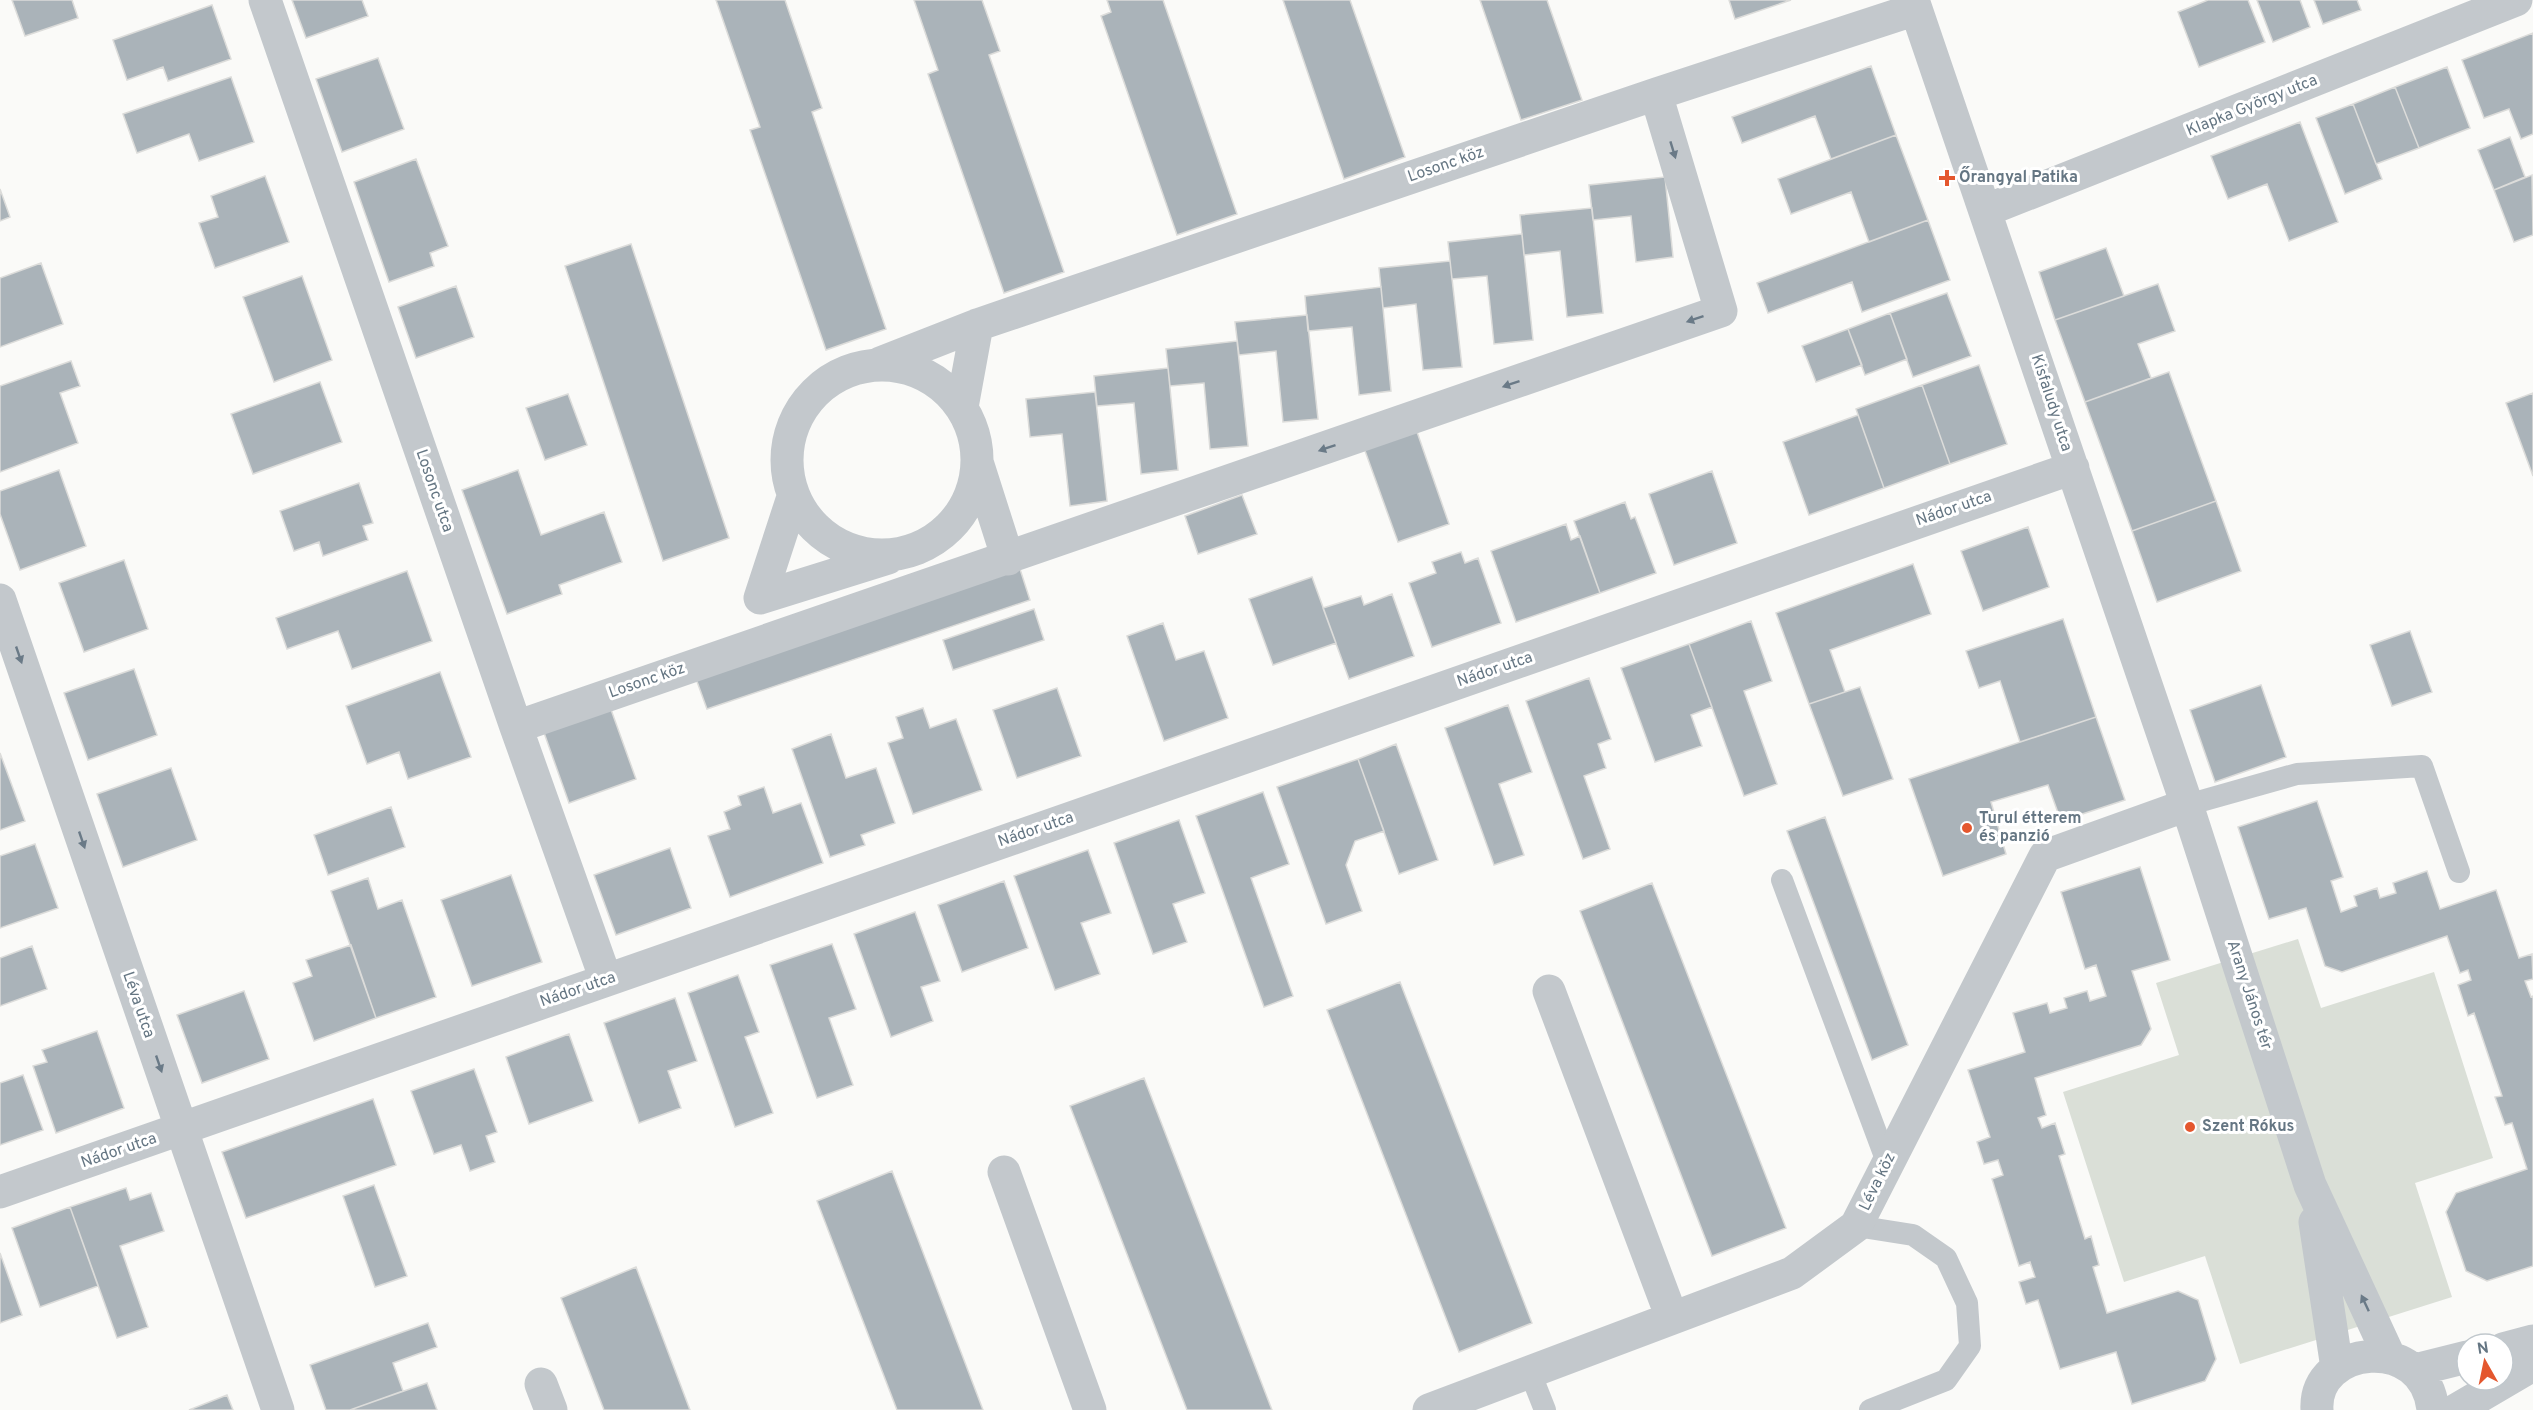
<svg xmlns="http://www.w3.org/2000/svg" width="2533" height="1410" viewBox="0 0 2533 1410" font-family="Overpass,sans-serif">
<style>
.green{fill:#dadfd7}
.building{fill:#aab3b9;stroke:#dcdcda;stroke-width:1.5}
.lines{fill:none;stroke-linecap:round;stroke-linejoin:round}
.lane{stroke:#c3c8cc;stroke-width:22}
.street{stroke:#c3c8cc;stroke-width:33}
.oneway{fill:#6a7a87}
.poi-dot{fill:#e4572e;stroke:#fff;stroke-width:2}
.labels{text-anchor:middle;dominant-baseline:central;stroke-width:6;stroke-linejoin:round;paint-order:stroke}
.street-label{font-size:16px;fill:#657683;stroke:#fff}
.poi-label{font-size:16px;font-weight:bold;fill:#657683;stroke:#fff;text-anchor:start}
</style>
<rect width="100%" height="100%" fill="#fafaf8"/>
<path class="green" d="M2298,939L2321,1008L2434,972L2493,1158L2415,1183L2452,1297L2240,1364L2205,1256L2124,1282L2063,1092L2179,1055L2156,983Z"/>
<path class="building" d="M12,0H72L78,18L25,36Z
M292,0H362L368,16L306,38Z
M716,0H785L822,108L812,112L886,329L826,350L750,130L760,127Z
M914,0H982L1000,51L989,55L1064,272L1004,293L928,74L938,70Z
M1107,0H1163L1237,214L1177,235L1101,16L1111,12Z
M1283,0H1350L1405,157L1344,179Z
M1480,0H1547L1582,100L1521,120Z
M1729,0H1791L1735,19Z
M2208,0H2248L2265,42L2199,67L2178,12Z
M2257,0H2300L2310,27L2273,42Z
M2314,0H2357L2361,10L2323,24Z
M212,5L231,59L168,81L163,67L127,80L113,40Z
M2533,33V134L2521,139L2509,109L2484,118L2462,60Z
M378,58L404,129L342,152L316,79Z
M1871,66L1896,135L1831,159L1815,116L1742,143L1732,117Z
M2447,67L2470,128L2419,148L2395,87Z
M231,77L254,142L199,161L189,134L137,153L123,114Z
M2395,87L2419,148L2376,164L2353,104Z
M2353,104L2382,179L2345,194L2316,118Z
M2300,122L2338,222L2289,241L2267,184L2228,199L2211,156Z
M1896,135L1928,220L1869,242L1851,192L1791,214L1778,179Z
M2510,137L2525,177L2494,190L2478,150Z
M416,159L448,246L430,253L434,266L389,282L354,182Z
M2532,175L2533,235L2514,242L2494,190Z
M265,176L289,242L215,268L199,223L218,217L211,196Z
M1665,177L1673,257L1636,262L1631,216L1593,220L1589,185Z
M0,189L10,217L0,221Z
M1592,208L1603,313L1567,317L1560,251L1524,255L1520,215Z
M1928,220L1950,280L1862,312L1852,282L1768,313L1757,283Z
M1522,234L1533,340L1494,344L1487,276L1452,279L1448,242Z
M631,244L729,538L663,561L565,266Z
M2106,248L2124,296L2055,320L2039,272Z
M1450,261L1462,367L1423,370L1416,304L1383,308L1379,268Z
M41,263L63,324L0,347V278Z
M302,276L332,360L274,382L243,297Z
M2158,284L2175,331L2138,344L2151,378L2085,402L2055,320Z
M456,286L474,337L416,358L398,307Z
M1381,287L1391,391L1359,395L1352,327L1308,331L1305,296Z
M1947,293L1971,356L1913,377L1890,313Z
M1890,313L1907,359L1865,375L1848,329Z
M1307,315L1318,419L1283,422L1276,351L1239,355L1235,322Z
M1848,329L1862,365L1816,382L1802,346Z
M1237,341L1248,446L1210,449L1204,383L1170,386L1166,349Z
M71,361L80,386L60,393L78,443L0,472V386Z
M1979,365L2007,444L1950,464L1922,385Z
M1168,368L1178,470L1141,474L1134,403L1097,406L1094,376Z
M2169,372L2216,501L2132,531L2085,402Z
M320,382L342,442L253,474L231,414Z
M1922,385L1950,464L1884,488L1856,409Z
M1095,392L1107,501L1070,506L1062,434L1030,437L1026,399Z
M2533,393V476L2506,403Z
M568,394L587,445L545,460L526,408Z
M1858,415L1884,488L1809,515L1783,442Z
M1416,429L1449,524L1398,542L1364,448Z
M59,470L86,546L20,570L0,514V491Z
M518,470L541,535L604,512L622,562L559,585L562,594L507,614L462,490Z
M1712,471L1737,543L1674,565L1649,494Z
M359,483L373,523L363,526L368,540L323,556L319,542L294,551L280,511Z
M1242,495L1257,534L1198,554L1185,516Z
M2216,501L2241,571L2157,602L2132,531Z
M1625,502L1631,519L1635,517L1656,573L1600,593L1574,521Z
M1566,524L1571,540L1580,536L1600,593L1516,622L1491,551Z
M2028,527L2049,587L1983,611L1961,551Z
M1461,552L1465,563L1478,558L1501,623L1432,647L1409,583L1436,573L1432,562Z
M124,560L148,629L84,652L59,583Z
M1913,564L1931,614L1830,650L1845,692L1809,704L1776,613Z
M1019,566L1030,600L707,709L695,676Z
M407,571L432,641L352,669L338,631L287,649L276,618Z
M1312,577L1336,643L1273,665L1249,599Z
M1392,594L1414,656L1349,679L1323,608L1361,596L1364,605Z
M1034,609L1044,640L953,670L943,640Z
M2063,619L2096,717L2020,742L2000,681L1979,688L1966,651Z
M1751,621L1772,681L1744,691L1777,784L1744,796L1689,644Z
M1163,623L1176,660L1204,651L1228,718L1164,741L1127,636Z
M2410,631L2432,692L2392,706L2370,645Z
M1689,644L1712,707L1691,715L1702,746L1655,762L1621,668Z
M134,669L157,735L88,760L64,693Z
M440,672L471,757L408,779L399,752L367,764L346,706Z
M1589,678L1611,739L1598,744L1606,768L1584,776L1610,849L1583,859L1526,701Z
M2261,685L2286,757L2215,782L2190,710Z
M1860,687L1893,779L1843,796L1809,704Z
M1057,688L1081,756L1017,778L993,710Z
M609,704L636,779L569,803L542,727Z
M1508,705L1532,772L1499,784L1524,855L1494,865L1445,728Z
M923,708L930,728L956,719L982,790L913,814L888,743L903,738L896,717Z
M2096,717L2125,800L2061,821L2048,785L1991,802L2006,854L1943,876L1909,779Z
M831,734L846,778L876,768L895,823L861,835L865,845L830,857L792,749Z
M1396,744L1438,860L1399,874L1358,759Z
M0,753L25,821L0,830Z
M1358,759L1384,831L1355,841L1346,865L1362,911L1326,924L1277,787Z
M171,768L197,840L123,867L97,794Z
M764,787L773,813L801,803L823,863L730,897L708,836L730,829L724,812L741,805L738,796Z
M1263,792L1289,864L1251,878L1293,996L1264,1007L1196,816Z
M2317,801L2343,877L2331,881L2341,912L2357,906L2354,896L2377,888L2380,898L2396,893L2393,883L2427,871L2440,909L2496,890L2519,958L2532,954L2533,979L2525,981L2531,997L2533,996V1266L2487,1281L2466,1271L2446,1212L2456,1193L2527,1169L2512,1123L2505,1125L2495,1097L2502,1096L2474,1013L2468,1016L2458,985L2471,980L2468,970L2460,973L2447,936L2342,972L2325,966L2306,908L2269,919L2238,827Z
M391,807L405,847L328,875L314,835Z
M1825,817L1908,1045L1872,1060L1787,831Z
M1179,820L1205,893L1173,904L1187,942L1153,954L1114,843Z
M35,844L58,908L0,928V856Z
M670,848L691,908L616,935L594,875Z
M1088,850L1111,913L1081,923L1100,974L1055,990L1014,876Z
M2140,867L2170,960L2132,971L2151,1029L2141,1045L2035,1078L2046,1115L2038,1118L2042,1128L2055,1123L2065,1154L2059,1156L2085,1239L2091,1236L2099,1265L2093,1267L2107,1313L2178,1291L2198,1300L2216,1359L2205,1381L2132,1404L2116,1352L2060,1369L2038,1300L2026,1304L2019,1282L2035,1277L2030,1262L2019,1266L1992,1179L2003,1175L1998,1160L1984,1164L1977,1142L1990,1137L1968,1070L2025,1052L2013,1013L2047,1003L2050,1013L2067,1008L2064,998L2087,991L2090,1001L2106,996L2096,965L2085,969L2061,892Z
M511,875L542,962L472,986L441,900Z
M368,878L378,909L402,900L436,997L376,1018L331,891Z
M1004,881L1028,948L962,972L938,905Z
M1652,883L1786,1228L1712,1256L1580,911Z
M915,912L940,981L921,987L933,1021L891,1037L854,934Z
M832,944L856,1009L829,1018L853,1085L817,1098L770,965Z
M351,945L376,1018L314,1041L293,983L312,976L306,960Z
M32,946L47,989L0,1006V958Z
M738,975L759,1032L745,1037L773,1113L735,1127L688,993Z
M1400,982L1532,1323L1459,1352L1327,1010Z
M244,991L269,1059L202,1083L177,1015Z
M675,998L697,1061L668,1071L681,1108L639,1123L604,1023Z
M97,1031L124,1108L56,1133L33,1066L47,1062L42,1050Z
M569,1034L593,1101L529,1124L506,1057Z
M474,1069L497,1132L486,1136L495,1162L470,1171L461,1145L434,1154L411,1091Z
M23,1075L43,1130L0,1145V1083Z
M1144,1078L1272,1410H1187L1070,1106Z
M373,1099L396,1165L246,1218L222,1152Z
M892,1171L983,1410H897L817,1201Z
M374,1185L407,1276L375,1287L343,1196Z
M126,1188L130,1200L151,1193L164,1231L120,1246L148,1327L117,1338L70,1207Z
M70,1207L98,1286L40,1307L12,1228Z
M0,1253L22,1315L0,1323Z
M636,1267L690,1410H604L561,1298Z
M428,1323L437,1347L393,1363L403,1391L350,1410H326L310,1365Z
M427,1383L437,1410H350L381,1399Z
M227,1395L233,1410H189Z"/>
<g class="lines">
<path class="lane" d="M2187,805L2297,774L2422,766L2459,872
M1782,880L1887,1162
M1856,1226L1913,1235L1946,1258L1967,1303L1970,1346L1946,1380L1870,1410
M1530,1372L1545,1410"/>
<path class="street" d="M265,0L516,727L606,980
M1913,0L2187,805L2310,1185L2389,1356
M1987,210L2516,0
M880,363L977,325L1656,94L1916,9
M787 460a95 95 0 1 1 190 0a95 95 0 1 1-190 0Z
M962,407L977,325
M978,465L1008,559
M793,497L760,598L888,558
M0,600L278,1410
M516,727L1721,311L1656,94
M1549,991L1672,1318
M1004,1172L1090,1410
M0,1192L2073,468
M2315,1222L2337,1368
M2503,1349L2533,1341
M2415,1370L2467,1357
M541,1384L551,1410
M1429,1410L1792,1273L1856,1226L2045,856L2187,805
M2317,1410C2313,1345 2425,1332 2433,1410
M2456,1410L2533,1365"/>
</g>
<defs><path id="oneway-solid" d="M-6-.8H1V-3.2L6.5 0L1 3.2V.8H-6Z" transform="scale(1.5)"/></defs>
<g class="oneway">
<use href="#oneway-solid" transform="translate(1673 150) rotate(73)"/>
<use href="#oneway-solid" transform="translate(1695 319) rotate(161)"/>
<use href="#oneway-solid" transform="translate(1511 384) rotate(161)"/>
<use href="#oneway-solid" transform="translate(1327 448) rotate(161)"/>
<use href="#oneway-solid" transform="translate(19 655) rotate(71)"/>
<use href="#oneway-solid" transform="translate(82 840) rotate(71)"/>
<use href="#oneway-solid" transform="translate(159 1064) rotate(71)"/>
<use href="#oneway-solid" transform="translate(2365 1303) rotate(-115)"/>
</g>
<g class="poi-dot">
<path d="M1944 169h6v6h6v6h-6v6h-6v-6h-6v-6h6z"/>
<circle cx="1967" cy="828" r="6"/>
<circle cx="2190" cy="1127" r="6"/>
</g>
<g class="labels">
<g class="street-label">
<text transform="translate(2252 106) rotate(-22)">Klapka György utca</text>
<text transform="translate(1446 165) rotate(-19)">Losonc köz</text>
<text transform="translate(2051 403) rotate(72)">Kisfaludy utca</text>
<text transform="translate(434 491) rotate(71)">Losonc utca</text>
<text transform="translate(1954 509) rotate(-19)">Nádor utca</text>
<text transform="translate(1495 670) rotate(-19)">Nádor utca</text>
<text transform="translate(647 681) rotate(-19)">Losonc köz</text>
<text transform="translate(1036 830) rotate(-19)">Nádor utca</text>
<text transform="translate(578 990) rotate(-19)">Nádor utca</text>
<text transform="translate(2249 995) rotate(72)">Arany János tér</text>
<text transform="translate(138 1005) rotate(71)">Léva utca</text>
<text transform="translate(119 1151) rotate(-19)">Nádor utca</text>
<text transform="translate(1878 1182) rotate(-64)">Léva köz</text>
</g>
<g class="poi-label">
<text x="1959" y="178">Őrangyal Patika</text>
<text x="1979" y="819">Turul étterem<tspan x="1979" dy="18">és panzió</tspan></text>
<text x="2202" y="1127">Szent Rókus</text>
</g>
</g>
<g transform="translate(2485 1362) rotate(351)"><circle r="28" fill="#ffffff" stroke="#c1c8cd" stroke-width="1.5"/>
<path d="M0-4.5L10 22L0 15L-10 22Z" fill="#e4572e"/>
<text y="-9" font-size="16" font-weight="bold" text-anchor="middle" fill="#657683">N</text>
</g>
</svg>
